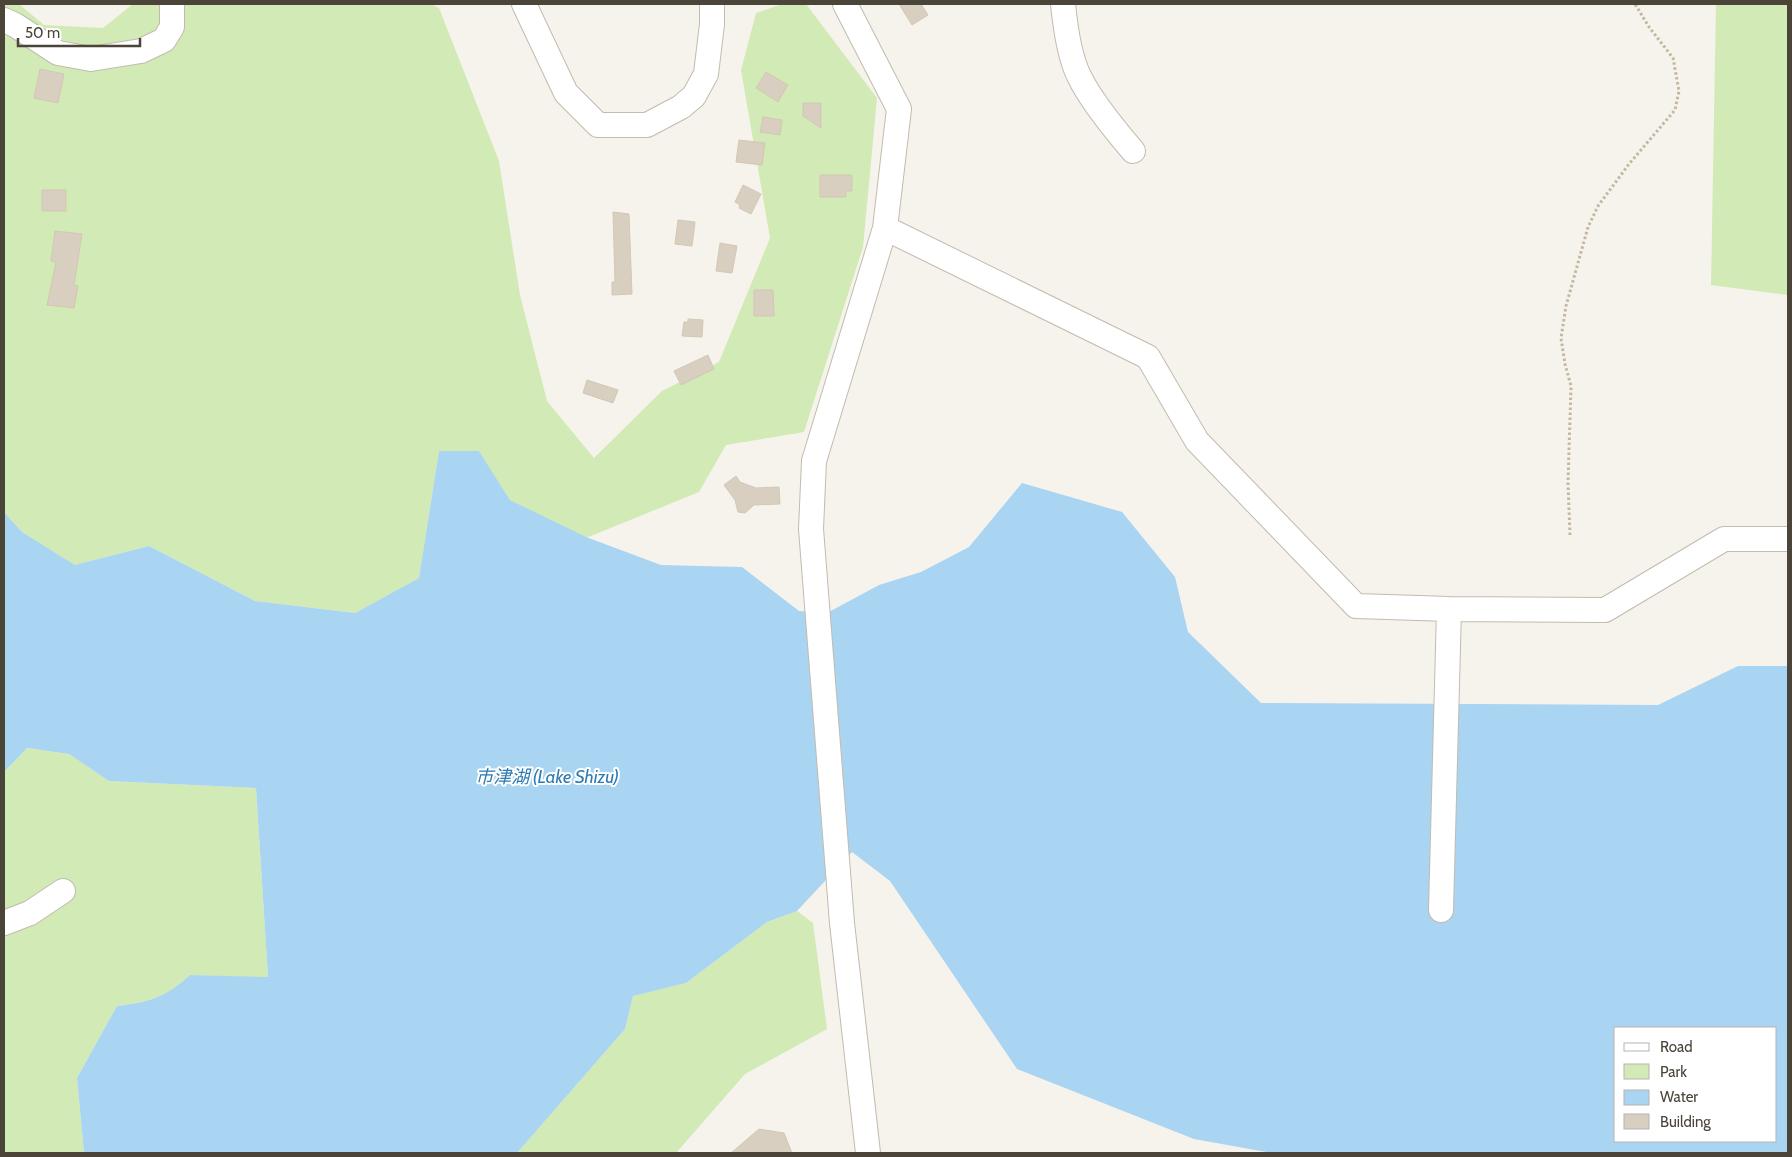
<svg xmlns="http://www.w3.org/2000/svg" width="1792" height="1157" viewBox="0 0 1792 1157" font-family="Cabin,'Noto Sans JP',sans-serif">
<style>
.green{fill:#d2eab5}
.water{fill:#a9d4f2;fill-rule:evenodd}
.building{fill:#d8cfc1;stroke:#d3c7b4}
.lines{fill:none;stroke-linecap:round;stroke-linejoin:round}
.minor-casing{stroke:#c2bbae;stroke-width:26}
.path{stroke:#c4b79f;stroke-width:3;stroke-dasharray:2.5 2.5;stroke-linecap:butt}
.minor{stroke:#fff;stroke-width:24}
.labels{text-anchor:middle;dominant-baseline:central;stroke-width:4;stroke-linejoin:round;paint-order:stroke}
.water-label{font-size:18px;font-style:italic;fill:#2e7ab2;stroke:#fff}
</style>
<rect width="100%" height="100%" fill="#f6f3ec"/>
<path class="green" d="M4,4H19L44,25L103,28L133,4H431L439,8L499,161L520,295L547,401L594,458L662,391L719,362L770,238L741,70L756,13L782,4H806L877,98L863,247L804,432L726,445L699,492L586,538L510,500L479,451H439L419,578L355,613L255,601L149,546L75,565L22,532L4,512Z
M1716,4H1788V295L1711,285Z
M27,748L69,754L109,781L256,788L268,978L190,975C165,998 149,1002 117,1006L77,1078L84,1153H4V772Z
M797,911L813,923L827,1029L745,1074L676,1153H517L625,1029L633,996L686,983L767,922Z"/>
<path class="water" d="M439,451H479L510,500L586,537L661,565L742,567L799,611L827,613L879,585L921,572L969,547L1022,483L1122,512L1175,577L1188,632L1261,703L1658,705L1738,666H1788V1153H1272L1194,1139L1017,1069L890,881L852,852L797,911L767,922L686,983L633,996L625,1029L517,1153H84L77,1078L117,1006C149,1002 165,998 190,975L268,977L256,788L109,781L69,754L27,748L4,772V512L22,532L75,565L149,546L255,601L355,613L419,578ZM1616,1028H1776V1141H1616Z"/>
<path class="building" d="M899,4H921L928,15L912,25Z
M40,69L64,74L58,103L34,98Z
M766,72L788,85L778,102L756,88Z
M803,103H821V128L803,116Z
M763,117L782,120L780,135L760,132Z
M739,140L765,143L762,165L736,162Z
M820,175H852V191H846V197H820Z
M743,185L761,194L751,214L739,208L740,205L735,202Z
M42,190H66V211H42Z
M613,212L629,214L632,294L612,295V282H615Z
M678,220L695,222L692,246L675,244Z
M55,231L82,234L74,285L78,286L74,308L47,305L56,262L51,261Z
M720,243L737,246L732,273L716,271Z
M754,290H773L774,316H754Z
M688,319L703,320L702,337L682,336L684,322H688Z
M708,355L714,369L681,385L674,371Z
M587,380L618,390L613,403L583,393Z
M736,476L740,482L756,488L779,487L780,504L754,505L745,513L738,512L735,500L724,485Z
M759,1129L784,1133L792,1153H731Z"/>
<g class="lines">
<g class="minor-casing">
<path id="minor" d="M524,4L566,93L598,125H647L681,107L694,96L706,74L712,24V4
M845,4L899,109L885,228L814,461L811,529L842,923L868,1153
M1063,4C1065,24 1070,58 1079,76C1091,101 1115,130 1133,151
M4,20L15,25L58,53L91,59L141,51L164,40L172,27V4
M885,228L1148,357L1197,441L1356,606L1449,609L1605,610L1724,539H1788
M1441,910L1449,609
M4,923L30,913L63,891"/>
</g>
<path class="path" d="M1570,535L1568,483L1571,386L1565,364L1561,338L1566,306L1588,227L1598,206L1629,164L1675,110L1679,91L1673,58L1649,27L1635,4"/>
<use href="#minor" class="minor"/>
</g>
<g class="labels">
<g class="water-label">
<text x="547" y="777">市津湖 (Lake Shizu)</text>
</g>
</g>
<rect width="1792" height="1157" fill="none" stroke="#4b4439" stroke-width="10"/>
<rect x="1614" y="1027" width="162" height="115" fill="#ffffff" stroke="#b7b4b0"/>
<rect x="1624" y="1043" width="25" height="8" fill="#ffffff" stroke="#b7b4b0"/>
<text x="1660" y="1052" font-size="15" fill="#4b4439">Road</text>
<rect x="1624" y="1064" width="25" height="15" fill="#d2eab5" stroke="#b7b4b0"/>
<text x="1660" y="1077" font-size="15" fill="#4b4439">Park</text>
<rect x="1624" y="1090" width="25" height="15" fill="#a9d4f2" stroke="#b7b4b0"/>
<text x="1660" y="1102" font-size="15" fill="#4b4439">Water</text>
<rect x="1624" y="1114" width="25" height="15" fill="#d8cfc1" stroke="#b7b4b0"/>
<text x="1660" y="1127" font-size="15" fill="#4b4439">Building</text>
<path d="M18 38v8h122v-8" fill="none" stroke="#4b4439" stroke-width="2.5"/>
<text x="25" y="38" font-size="15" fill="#4b4439" stroke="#ffffff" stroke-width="4" paint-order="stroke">50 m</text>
</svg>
